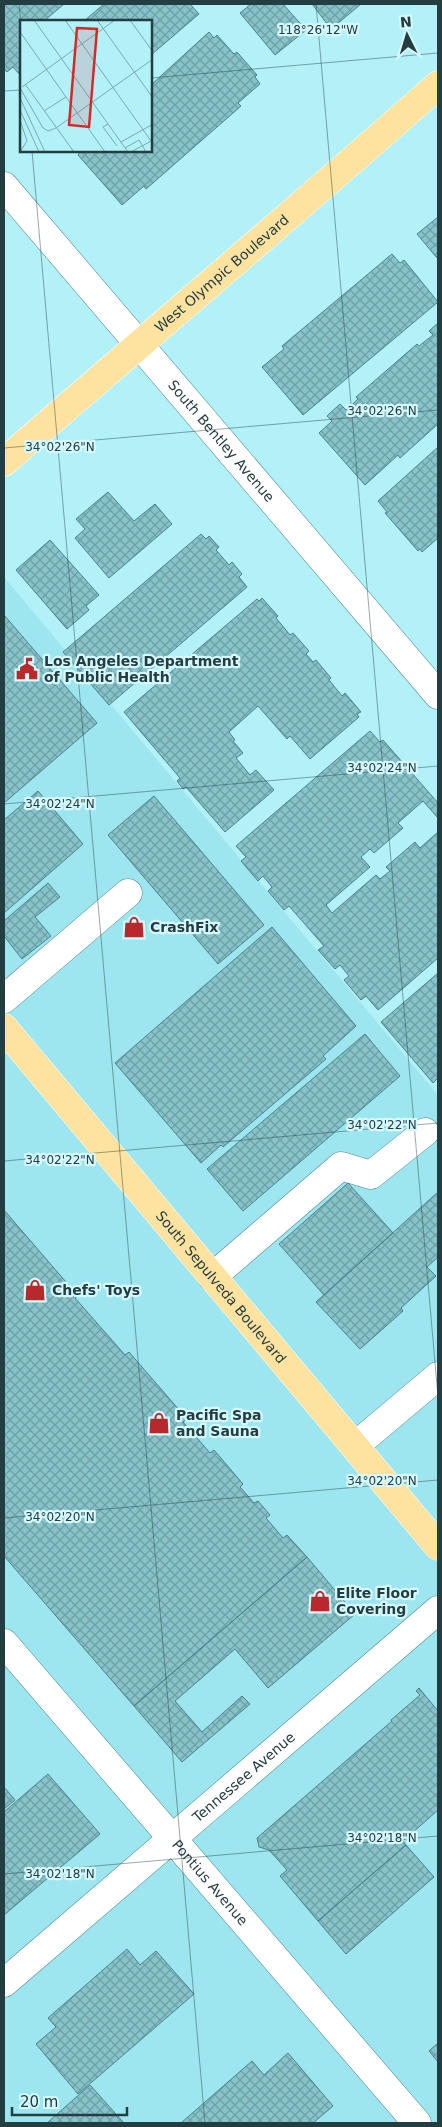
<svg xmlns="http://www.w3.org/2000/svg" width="442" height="2127" viewBox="0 0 442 2127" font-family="'DejaVu Sans',sans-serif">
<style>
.built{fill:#9ee6ef}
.building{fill:url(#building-cross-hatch);stroke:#48838a}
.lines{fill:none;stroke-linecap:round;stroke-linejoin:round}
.minor-casing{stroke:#4c878e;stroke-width:29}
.major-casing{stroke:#fff;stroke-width:29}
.minor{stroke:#fff;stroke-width:28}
.major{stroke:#fee2a0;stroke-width:28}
.ticks{fill:none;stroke:#243d40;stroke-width:1;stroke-opacity:0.45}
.labels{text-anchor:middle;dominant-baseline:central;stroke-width:4.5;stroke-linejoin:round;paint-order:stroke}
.street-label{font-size:14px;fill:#243d40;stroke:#d5f9fe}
.poi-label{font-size:14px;font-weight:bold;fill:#243d40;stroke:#d5f9fe;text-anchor:start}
.inset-road{fill:none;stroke:#7aa9ae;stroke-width:1}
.view{fill:#d62828;fill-opacity:0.15;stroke:#d62828;stroke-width:2.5}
.inset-edge{fill:none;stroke:#243d40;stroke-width:2.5}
.ticks-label{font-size:12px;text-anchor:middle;fill:#243d40;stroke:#d5f9fe;stroke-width:4.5;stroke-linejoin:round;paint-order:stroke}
</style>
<defs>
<pattern id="building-cross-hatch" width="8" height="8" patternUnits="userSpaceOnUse" patternTransform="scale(1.25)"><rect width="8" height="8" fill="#87c3ca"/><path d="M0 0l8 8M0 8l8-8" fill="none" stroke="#6ea0a5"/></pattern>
</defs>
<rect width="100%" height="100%" fill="#b3f1f8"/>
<path class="built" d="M4,577L438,1095V2123H4Z"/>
<path class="building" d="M4,4H64L44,21H21V76L13,67L7,72L4,69Z
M104,4H190L199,14L151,55V21H84Z
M251,4H283L306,30L275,55L240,13Z
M312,4H361L331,29Z
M209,32L214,38L217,35L234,54L237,52L257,75L255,77L260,84L238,103L241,106L146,189L144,186L122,205L78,155L81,151H151V85Z
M438,217V257L437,258L417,234Z
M392,254L400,263L404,260L438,302L303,415L262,367L284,349L282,346Z
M438,323V424L400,458L398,455L365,485L319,433L332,421L327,416L340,404L346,410L358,399L356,397L417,344L419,346L433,335L429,331Z
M438,447V538L422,552L420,549L418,551L385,513L387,512L378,501Z
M108,492L134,521L155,504L172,524L109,578L75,538L85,529L76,519Z
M201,534L206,539L209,536L219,547L216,550L229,565L232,562L242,574L239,577L247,587L109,705L63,652Z
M50,540L99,595L86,606L89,610L67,629L16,570Z
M262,598L278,616L276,618L290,635L293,633L309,651L306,654L313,662L316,660L331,678L329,680L342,696L345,693L361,712L357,714L359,717L310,759L290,736L287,739L258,706L229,732L235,740L233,741L243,753L236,758L250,775L256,770L274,790L225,832L186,787L183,789L177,781L180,778L124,712L257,599L259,601Z
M4,615L97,723L4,803Z
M370,731L380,742L383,740L438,803V818L423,801L398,823L403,828L374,853L370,849L361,857L370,867L326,905L332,913L376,875L380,879L390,871L386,867L415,842L420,848L438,832V958L378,1010L366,996L361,1000L344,980L349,976L340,965L335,969L318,950L324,946L289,906L284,910L268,891L272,887L263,876L258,881L241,861L246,857L236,846Z
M38,791L83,844L4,913V820Z
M154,796L264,925L218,964L108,835Z
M48,883L60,897L35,917L51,936L22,959L4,936V921Z
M272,927L356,1026L323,1056L326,1059L223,1147L221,1145L201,1163L115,1063Z
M438,973V1078L433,1083L381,1022Z
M365,1034L400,1076L243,1211L207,1169Z
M348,1183L393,1233L324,1295L279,1244Z
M438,1192V1257L427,1267L436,1276L401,1308L403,1311L360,1349L316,1302Z
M4,1210L78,1296L75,1298L125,1355L129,1352L187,1419L183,1422L210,1453L214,1450L243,1484L240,1487L254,1503L258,1501L270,1515L266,1518L283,1538L287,1535L307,1557L134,1706L4,1556Z
M307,1557L355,1614L268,1688L235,1649L175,1701L202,1732L242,1696L250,1704L182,1762L134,1706Z
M419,1688L438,1711V1810L403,1841L406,1845L318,1921L280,1876L287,1870L269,1850L259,1847L257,1838L392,1721L391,1720L420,1695L416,1691Z
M48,1774L100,1834L4,1915V1812Z
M4,1787L15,1800L4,1809Z
M406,1845L434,1877L346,1954L318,1921Z
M127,1949L140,1965L156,1951L194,1994L78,2094L36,2044L56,2027L48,2018Z
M438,2043V2062L429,2051Z
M288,2053L333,2106L313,2123H181L252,2061L264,2075Z
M90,2085L124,2123H47Z"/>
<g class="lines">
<g class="minor-casing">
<g id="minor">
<path id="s1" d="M4,186L438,695"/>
<path d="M4,999L128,893"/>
<path d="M212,1277L341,1166L371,1175L425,1132"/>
<path d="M355,1446L438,1376"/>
<path id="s2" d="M4,1643L417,2123"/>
<path id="s3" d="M4,1983L438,1610"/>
</g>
</g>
<g class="major-casing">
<g id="major">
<path id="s4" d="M4,462C148,336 295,212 438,85"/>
<path id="s5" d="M4,1028L438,1546"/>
</g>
</g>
<use href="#minor" class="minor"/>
<use href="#major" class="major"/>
</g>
<path class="ticks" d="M19,4L21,25M316,4L438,1397M151,78L438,53M4,91L21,90M32,151L205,2123M4,448L438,410M4,804L438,766M4,1161L438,1123M4,1518L438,1480M4,1874L438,1836"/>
<defs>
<g id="civic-bare" transform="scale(1.725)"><path d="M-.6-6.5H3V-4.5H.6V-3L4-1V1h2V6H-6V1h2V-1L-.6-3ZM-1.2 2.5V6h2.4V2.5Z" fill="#b9292c" stroke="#d5f9fe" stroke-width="2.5" paint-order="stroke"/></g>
<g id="shop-bare" transform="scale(1.725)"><path d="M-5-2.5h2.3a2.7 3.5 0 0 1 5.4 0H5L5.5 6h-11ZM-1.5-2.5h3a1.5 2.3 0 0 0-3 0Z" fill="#b9292c" stroke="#d5f9fe" stroke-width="2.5" paint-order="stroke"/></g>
</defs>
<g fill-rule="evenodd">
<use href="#civic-bare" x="27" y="669"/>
<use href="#shop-bare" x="134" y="927"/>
<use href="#shop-bare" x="35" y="1290"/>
<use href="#shop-bare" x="159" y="1423"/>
<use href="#shop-bare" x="320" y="1601"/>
</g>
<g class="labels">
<g class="street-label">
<text stroke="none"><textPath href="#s4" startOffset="288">West Olympic Boulevard</textPath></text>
<text stroke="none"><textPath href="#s1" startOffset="335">South Bentley Avenue</textPath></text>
<text stroke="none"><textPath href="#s5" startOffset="338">South Sepulveda Boulevard</textPath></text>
<text stroke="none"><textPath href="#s3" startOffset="316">Tennessee Avenue</textPath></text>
<text stroke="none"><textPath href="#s2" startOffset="316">Pontius Avenue</textPath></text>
</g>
<g class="poi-label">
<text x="44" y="661">Los Angeles Department<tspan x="44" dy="16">of Public Health</tspan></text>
<text x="150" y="927">CrashFix</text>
<text x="52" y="1290">Chefs' Toys</text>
<text x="176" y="1415">Pacific Spa<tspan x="176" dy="16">and Sauna</tspan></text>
<text x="336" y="1593">Elite Floor<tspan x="336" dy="16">Covering</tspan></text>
</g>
</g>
<g transform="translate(20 20)">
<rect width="132" height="132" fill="#b3f1f8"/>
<path class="inset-road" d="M14,0L108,132M45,0L131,121M77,0L133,78M110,0L133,32M0,12L85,132M5,64L54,132M2,67L95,0M0,68L23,108L28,111L36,108M0,78L25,132M0,90L19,132M24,91L46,77M0,100L7,121L0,132M88,104L83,107L97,126M36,108L133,39M101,122L133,104M105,128L119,120L126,132M111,132L133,120"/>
<path class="view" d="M57,8L77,9L69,107L49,105Z"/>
<rect width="132" height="132" class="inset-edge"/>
</g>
<g class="ticks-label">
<text x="318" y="34">118°26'12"W</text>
<text x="382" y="415">34°02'26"N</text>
<text x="60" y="451">34°02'26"N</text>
<text x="382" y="772">34°02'24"N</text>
<text x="60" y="808">34°02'24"N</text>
<text x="382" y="1129">34°02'22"N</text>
<text x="60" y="1164">34°02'22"N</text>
<text x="382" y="1485">34°02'20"N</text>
<text x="60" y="1521">34°02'20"N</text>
<text x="382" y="1842">34°02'18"N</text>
<text x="60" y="1878">34°02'18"N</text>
</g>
<rect width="442" height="2127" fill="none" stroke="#243d40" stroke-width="10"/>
<g transform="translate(407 35) rotate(355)" stroke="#d5f9fe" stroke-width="4" paint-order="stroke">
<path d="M0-4L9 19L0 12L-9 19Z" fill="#243d40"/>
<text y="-8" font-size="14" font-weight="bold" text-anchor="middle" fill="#243d40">N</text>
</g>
<path d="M12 2107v8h115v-8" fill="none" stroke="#243d40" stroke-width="2.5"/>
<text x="20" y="2107" font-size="15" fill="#243d40" stroke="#d5f9fe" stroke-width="4" paint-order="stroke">20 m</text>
</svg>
